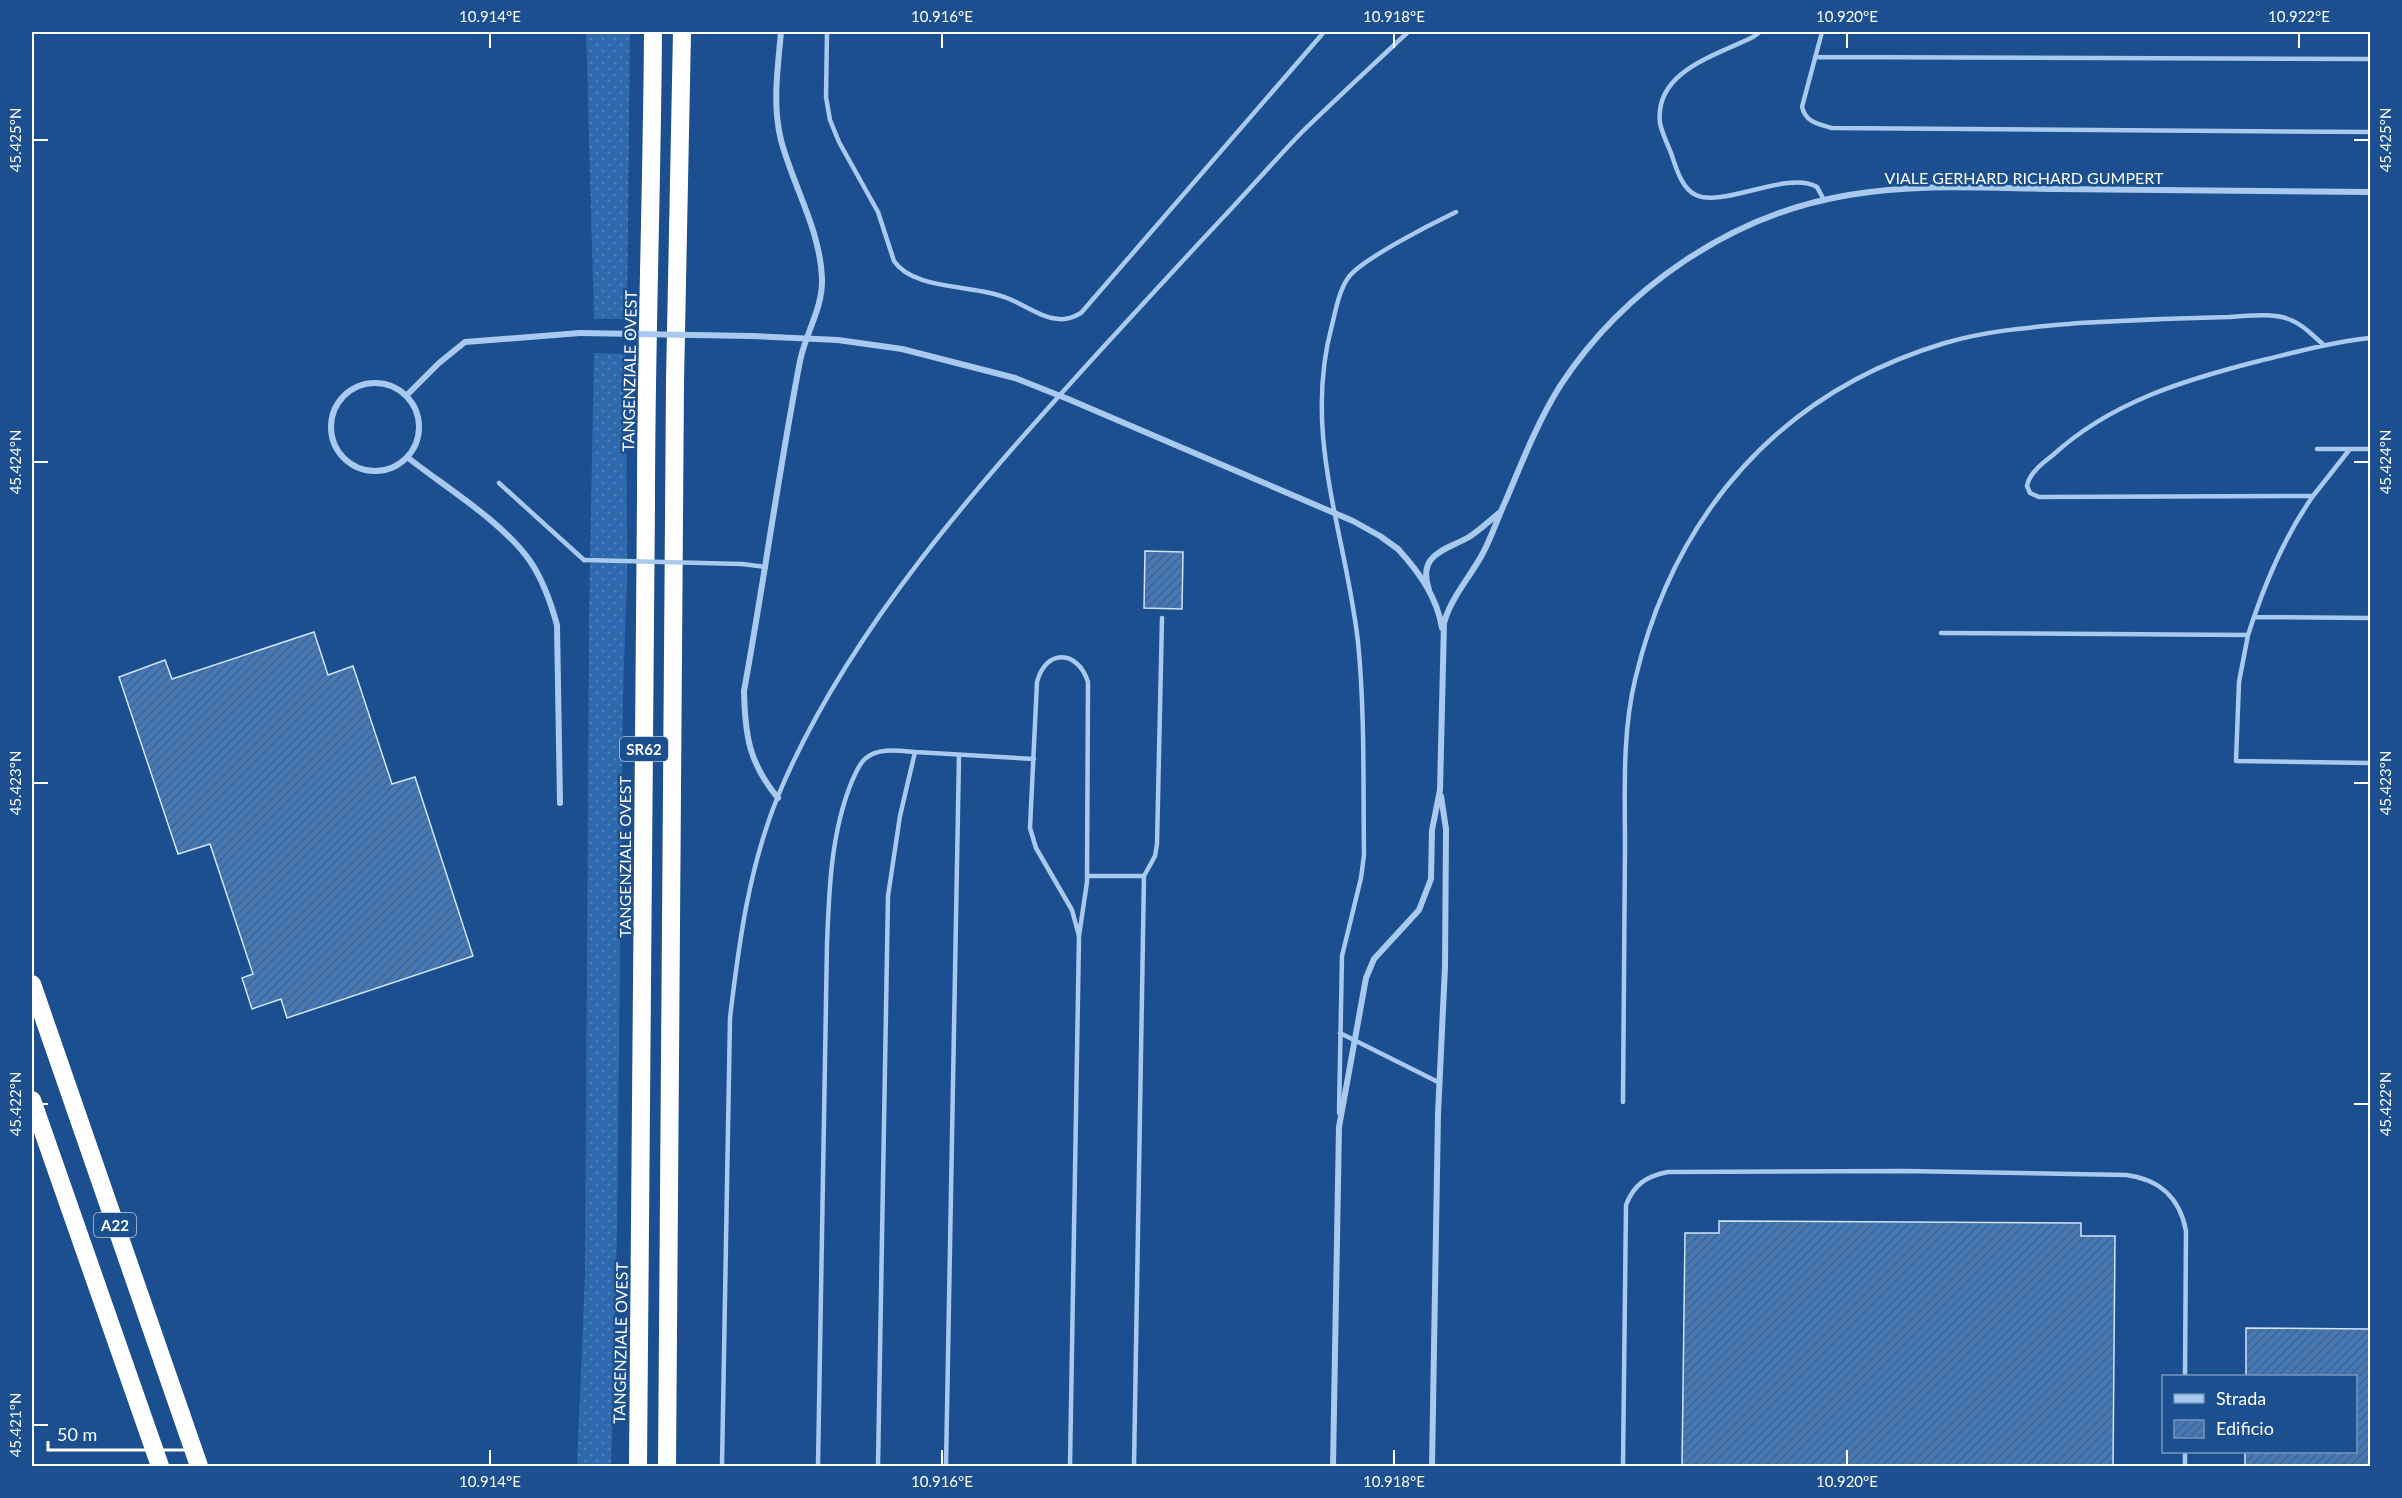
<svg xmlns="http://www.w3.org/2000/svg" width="2402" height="1498" viewBox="0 0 2402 1498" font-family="Lato,sans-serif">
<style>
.grass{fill:url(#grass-dots)}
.building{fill:url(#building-hatch);stroke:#cfe3fa;stroke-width:1.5}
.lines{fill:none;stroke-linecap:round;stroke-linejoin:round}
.lane{stroke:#a9c9ee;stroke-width:4.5}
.street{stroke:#a9c9ee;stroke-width:6}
.highway{stroke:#fff;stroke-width:18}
.lane-bridge{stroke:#a9c9ee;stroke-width:4.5}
.street-bridge{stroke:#a9c9ee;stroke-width:6}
.ticks{fill:none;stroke:#fff;stroke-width:2}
.labels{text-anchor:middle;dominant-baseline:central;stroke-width:5;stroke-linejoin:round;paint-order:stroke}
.shield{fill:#1b4f8f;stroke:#bbcadd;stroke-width:1.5}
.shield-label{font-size:15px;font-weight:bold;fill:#fff}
.street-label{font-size:16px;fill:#fff;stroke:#1b4f8f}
.neatline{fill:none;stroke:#fff;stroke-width:2}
.ticks-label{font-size:15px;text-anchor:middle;fill:#fff}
</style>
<defs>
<pattern id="grass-dots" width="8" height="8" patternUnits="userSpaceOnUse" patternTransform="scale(1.5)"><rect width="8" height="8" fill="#2e69ad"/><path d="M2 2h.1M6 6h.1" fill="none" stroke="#4d80b9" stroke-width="1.8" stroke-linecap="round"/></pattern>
<pattern id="building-hatch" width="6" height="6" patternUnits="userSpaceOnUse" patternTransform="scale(1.5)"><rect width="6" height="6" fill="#4478b7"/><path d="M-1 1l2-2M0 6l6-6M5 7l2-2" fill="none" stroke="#486282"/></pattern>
</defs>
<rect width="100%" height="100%" fill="#1b4f8f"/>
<path class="grass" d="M586,32H630L627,319H594Z
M594,353L626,354L627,577L623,695L617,1233L611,1466H577L585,1276L589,617Z"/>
<path class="building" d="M1145,551L1183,552L1182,609L1144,608Z
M314,632L328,675L353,666L392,784L415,777L473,956L287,1018L281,999L252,1009L242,978L253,974L210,844L178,854L119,677L165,660L172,679Z
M1719,1221L2081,1223V1236H2115L2113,1467H1682L1685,1233H1719Z
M2246,1328L2370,1329V1467H2245V1452H2355V1377H2246Z"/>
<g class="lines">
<path class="lane" d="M827,32L826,97L830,120L839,142L878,212L894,261C914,291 975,284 1007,298C1023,304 1041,318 1059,319C1067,320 1074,317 1081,313L1324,32
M1760,32L1753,37C1717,55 1654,71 1660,123C1662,133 1667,143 1671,153C1676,167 1681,188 1696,195C1722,208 1788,170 1817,187L1824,200
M1822,32L1802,107C1806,123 1819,124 1832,128L2370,132
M1815,57L2370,59
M2317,449H2370
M2350,449L2313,496L2039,497L2030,493L2027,486C2029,473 2043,463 2053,455C2111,402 2184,380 2259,361C2296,352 2332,342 2370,338
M499,483L584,560
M2313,496C2287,533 2269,573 2254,617L2370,618
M742,564L766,567
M1941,633L2248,635L2254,617
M2248,635L2239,682L2236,761L2370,763
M1087,876H1144L1134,1466
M1144,876L1155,856L1157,844L1162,618
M1340,1033L1440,1083
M1623,1102C1624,1017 1624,933 1625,848C1625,793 1622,734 1635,680C1674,514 1780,392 1945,343C1988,330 2035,327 2079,323C2129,320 2179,318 2229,317C2249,316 2275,312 2293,321C2305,326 2314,337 2324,345
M1339,1113L1342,956L1361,878L1364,855C1363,784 1365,713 1358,642C1346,533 1302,436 1332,325C1336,309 1339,291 1348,278C1360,260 1433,223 1456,212
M722,1466L730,1018C739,942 749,867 778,796C846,632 978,485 1097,354C1141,306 1185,258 1230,210C1254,184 1277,158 1301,133C1336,99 1373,65 1408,32
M818,1466L827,944C829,889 831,832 852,781C856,773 859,763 866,758C879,747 900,751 915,752
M878,1466L888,896L900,816L915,752L1034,759
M946,1466L959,755
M1070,1466L1079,936L1087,882L1088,682C1078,650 1046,648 1037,682L1030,828L1036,848L1072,910L1079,936
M1623,1466L1626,1205C1634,1184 1647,1176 1668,1172L1905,1171L2126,1175C2159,1179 2180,1198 2186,1231L2185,1376
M2185,1466V1452"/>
<path class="street" d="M751,336L838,340L902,349L1015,378
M331 427a44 44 0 1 1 88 0a44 44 0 1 1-88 0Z
M406,396L439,363L465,342L580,333
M407,457C445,487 503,522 530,561C543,580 551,603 557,625L560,803
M1398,549C1419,572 1437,597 1442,628
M1429,590C1417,554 1444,551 1469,537C1480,530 1489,521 1499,513
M778,798C749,763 745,736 744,691C764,581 779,470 800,361C806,332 823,308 822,278C820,229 793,186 781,140C772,105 778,67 781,32
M1333,1466L1339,1127L1366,978L1374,959L1419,910L1431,879L1432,830L1440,790L1444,623C1451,597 1471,576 1483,553C1492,536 1498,517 1506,500C1522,462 1538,421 1560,386C1624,288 1732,214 1849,195C1916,183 1987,188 2055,189C2160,190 2265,191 2370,192
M1432,1466L1438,1114L1445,967L1446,829L1441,796"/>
<path class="highway" d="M32,984L199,1466
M32,1100L160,1466
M638,1466C642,1144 645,822 646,500C646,344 652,188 653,32
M667,1466L675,382L682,32"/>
<path class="lane-bridge" d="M584,560L742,564"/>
<path class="street-bridge" d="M580,333L751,336
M1015,378L1068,399L1353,521L1380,536L1398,549"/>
</g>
<path class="ticks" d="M490,33V48M942,33V48M1394,33V48M1847,33V48M2299,33V48M33,140H48M2354,140H2369M33,462H48M2354,462H2369M33,783H48M2354,783H2369M33,1104H48M2354,1104H2369M33,1425H48M490,1450V1465M942,1450V1465M1394,1450V1465M1847,1450V1465"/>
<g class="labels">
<g class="shield">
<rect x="620" y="737" width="48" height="24" rx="4.5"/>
<rect x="94" y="1213" width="42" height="24" rx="4.5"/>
</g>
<g class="shield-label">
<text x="644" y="749">SR62</text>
<text x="115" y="1225">A22</text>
</g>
<g class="street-label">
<text x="2024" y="177">VIALE GERHARD RICHARD GUMPERT</text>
<text transform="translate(629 371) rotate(-89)">TANGENZIALE OVEST</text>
<text transform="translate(624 857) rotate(-90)">TANGENZIALE OVEST</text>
<text transform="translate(620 1343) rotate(-89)">TANGENZIALE OVEST</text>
</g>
</g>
<rect width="2402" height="1498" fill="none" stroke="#1b4f8f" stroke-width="66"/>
<rect x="2162" y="1375" width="195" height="78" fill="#1b4f8f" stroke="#7695bc" stroke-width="1.5"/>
<rect x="2174" y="1394" width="30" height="9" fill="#a9c9ee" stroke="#7695bc" stroke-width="1.5"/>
<text x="2216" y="1405" font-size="18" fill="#ffffff">Strada</text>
<rect x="2174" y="1420" width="30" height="18" fill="url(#building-hatch)" stroke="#7695bc" stroke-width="1.5"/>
<text x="2216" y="1435" font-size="18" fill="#ffffff">Edificio</text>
<path d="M48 1441v9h144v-9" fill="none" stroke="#ffffff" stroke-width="3"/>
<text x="57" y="1441" font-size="18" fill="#ffffff" stroke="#1b4f8f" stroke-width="4.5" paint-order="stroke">50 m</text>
<rect x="33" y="33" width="2336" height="1432" class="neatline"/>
<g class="ticks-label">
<text x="490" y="22">10.914°E</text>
<text x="942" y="22">10.916°E</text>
<text x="1394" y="22">10.918°E</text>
<text x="1847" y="22">10.920°E</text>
<text x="2299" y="22">10.922°E</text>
<text transform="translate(16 140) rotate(-90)" y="5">45.425°N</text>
<text transform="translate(2386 140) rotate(-90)" y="5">45.425°N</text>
<text transform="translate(16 462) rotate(-90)" y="5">45.424°N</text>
<text transform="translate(2386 462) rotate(-90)" y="5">45.424°N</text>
<text transform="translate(16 783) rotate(-90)" y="5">45.423°N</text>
<text transform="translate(2386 783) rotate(-90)" y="5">45.423°N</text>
<text transform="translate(16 1104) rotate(-90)" y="5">45.422°N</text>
<text transform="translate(2386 1104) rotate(-90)" y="5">45.422°N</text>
<text transform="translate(16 1425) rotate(-90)" y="5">45.421°N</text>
<text x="490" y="1487">10.914°E</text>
<text x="942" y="1487">10.916°E</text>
<text x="1394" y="1487">10.918°E</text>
<text x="1847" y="1487">10.920°E</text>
</g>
</svg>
